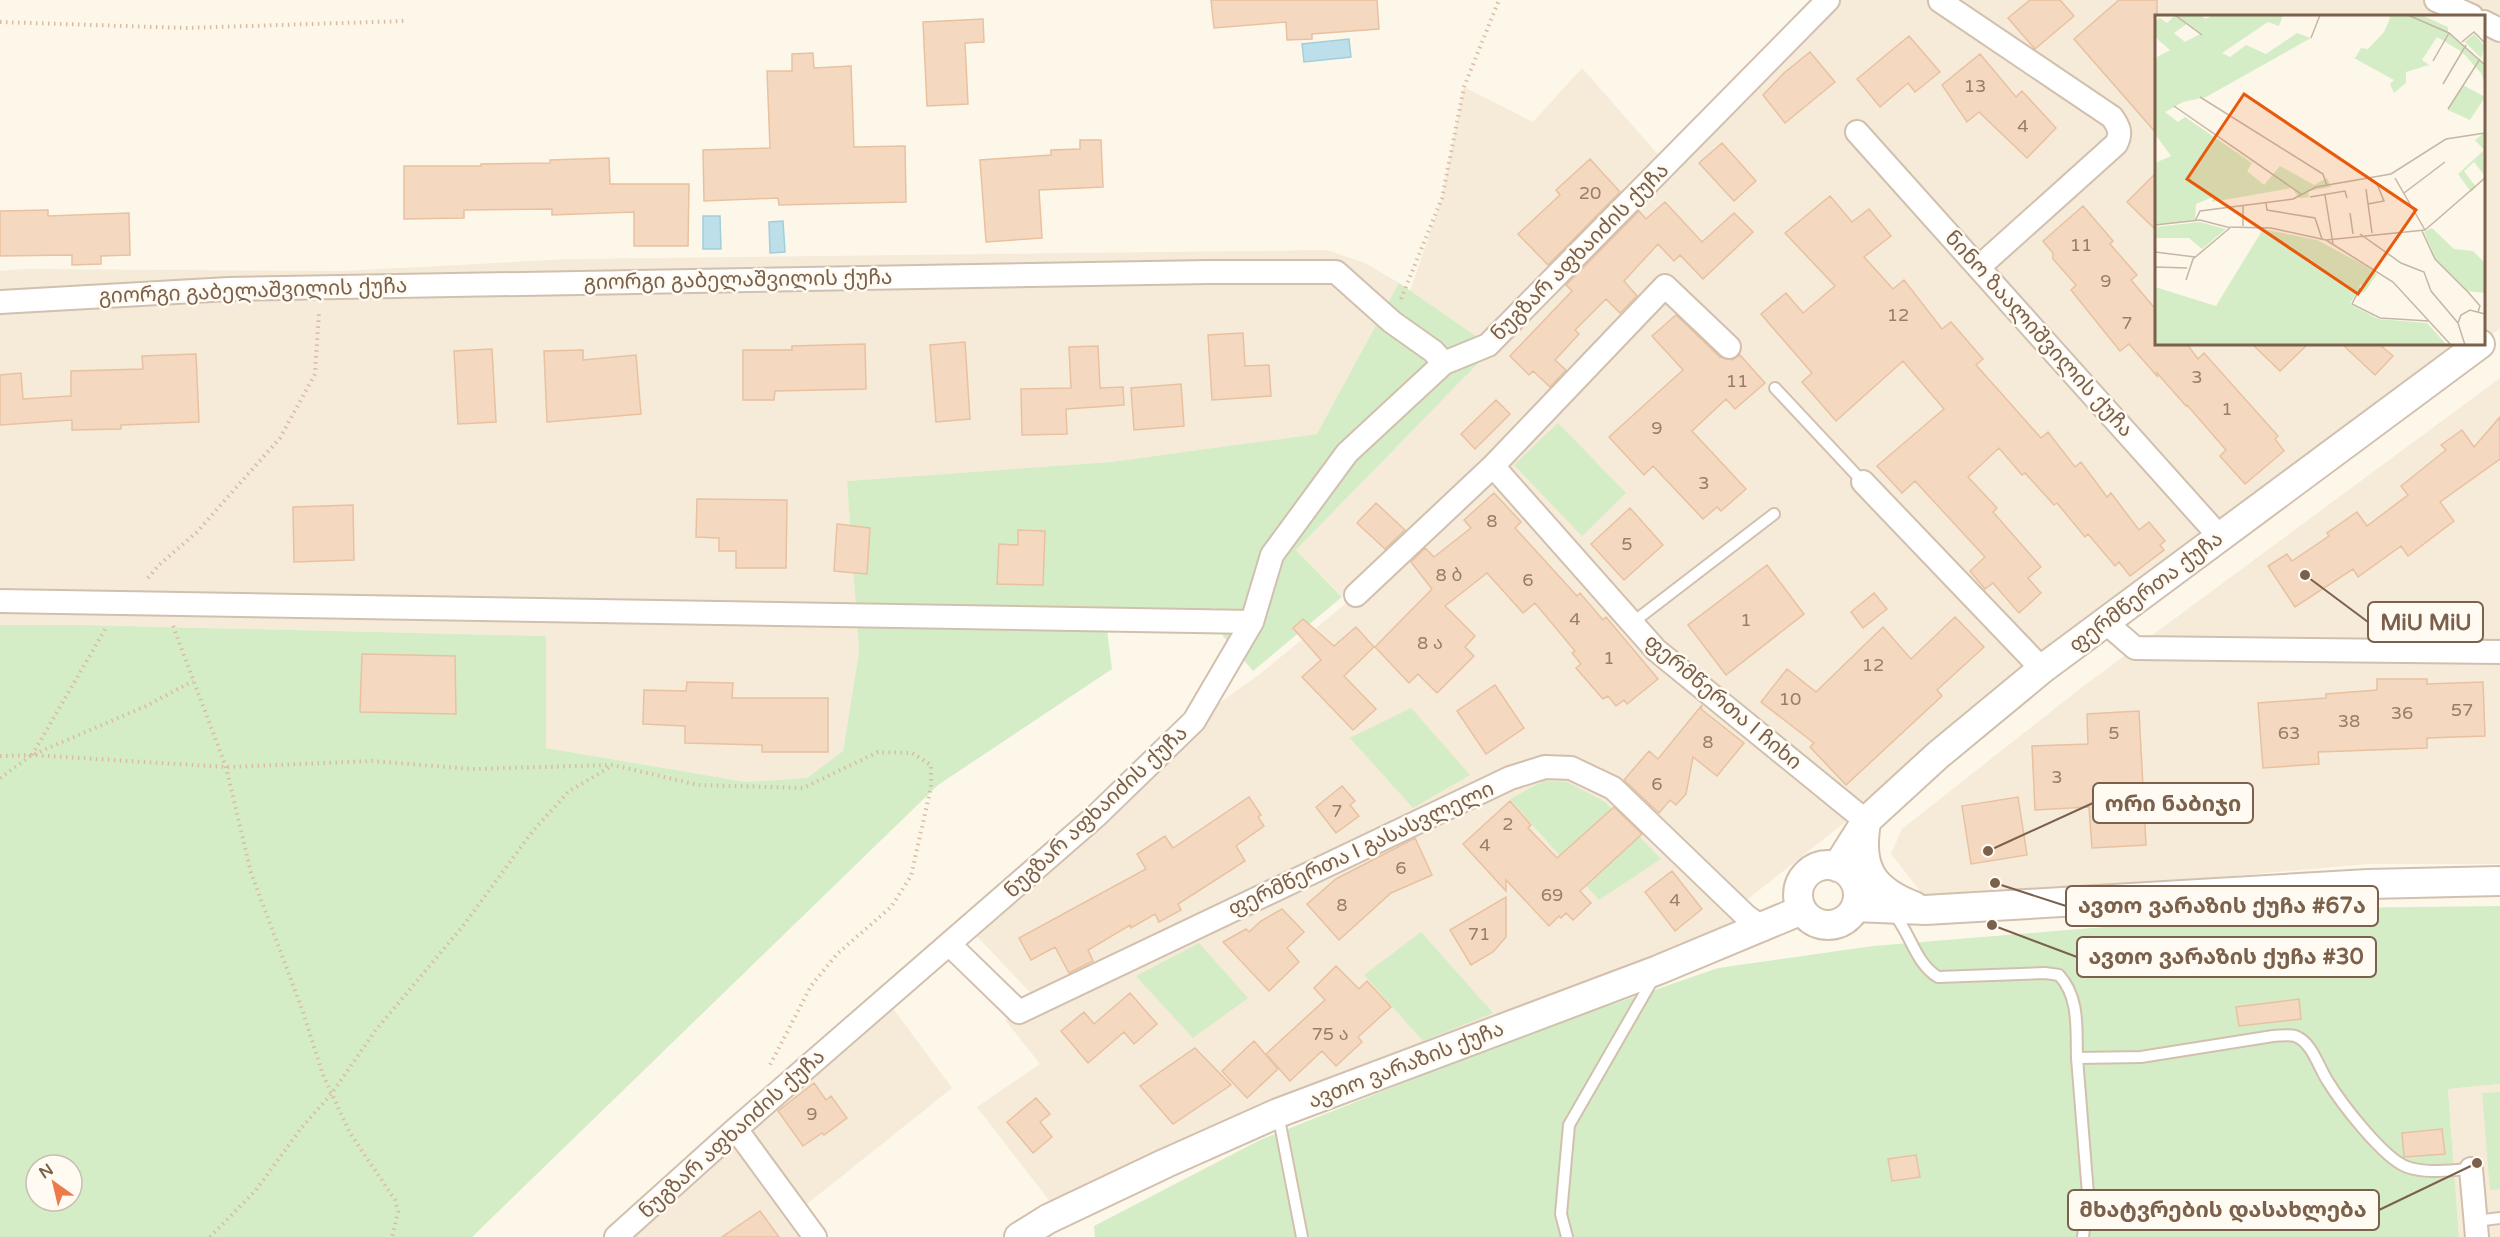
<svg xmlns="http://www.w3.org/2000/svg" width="2500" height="1237" viewBox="0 0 2500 1237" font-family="'Varela Round','Noto Sans Georgian',sans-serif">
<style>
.residential{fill:#f6ead8}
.green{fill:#d4edc7;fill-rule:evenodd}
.water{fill:#bddfe9;stroke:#a2cedb;stroke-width:1.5}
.building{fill:#f4d9c0;stroke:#e8c1a0;stroke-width:1.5}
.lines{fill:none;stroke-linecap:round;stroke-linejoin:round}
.service-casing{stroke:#d2c0ae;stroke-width:14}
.minor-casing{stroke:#d2c0ae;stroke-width:26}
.tertiary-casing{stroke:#d2c0ae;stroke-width:32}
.path{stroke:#dabca2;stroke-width:4;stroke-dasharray:1.5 4.5;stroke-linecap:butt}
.service{stroke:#fff;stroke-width:10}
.minor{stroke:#fff;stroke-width:22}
.tertiary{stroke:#fff;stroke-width:28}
.labels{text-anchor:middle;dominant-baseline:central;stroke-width:5;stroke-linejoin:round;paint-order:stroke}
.number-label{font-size:18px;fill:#997e68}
.street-label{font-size:21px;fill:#7b604b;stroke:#fffbf2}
.inset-road{fill:none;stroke:#c5b6a5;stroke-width:1.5}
.view{fill:#e8590c;fill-opacity:0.15;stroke:#e8590c;stroke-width:3}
.inset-edge{fill:none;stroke:#7b604b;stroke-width:3}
.leader{fill:none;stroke:#7b604b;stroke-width:2}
.callout-dot{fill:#7b604b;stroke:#fffbf2;stroke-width:2}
.callout{fill:#fffbf2;stroke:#7b604b;stroke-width:2}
.callout-label{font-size:22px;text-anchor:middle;font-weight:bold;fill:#7b604b}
</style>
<rect width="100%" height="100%" fill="#fdf7ea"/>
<path class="residential" d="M1834,0H2500V328L2484,341V16H2156V344H2480L2042,669L1938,755L1866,821L1656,650L1493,466L1374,579L1490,478L1647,655L1849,819L1734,910L1605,787L1566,768L1540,767L1506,777L1037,1000L976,935L1091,829L1194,721L1260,674L1355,596L1343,597L1296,550L1492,349L1410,291L1442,198L1464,87L1533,122L1582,68L1669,167Z
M1327,250L1365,263L1399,283L1318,434L1111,462L847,481L859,652L843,751L807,778L746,782L546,748V636L82,625H0V271L27,269L344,271L569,259Z
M2500,378V864H2368L1982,898H1926L1891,854L1902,829L2081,688Z
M1566,774L1606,793L1749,927L1058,1212L977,1107L1040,1064L1005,1020L1506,783Z
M886,999L952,1088L797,1212L815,1237H616Z
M2500,1084V1237H2459L2448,1089Z"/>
<path class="green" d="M1399,283L1493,348L1296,550L1342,597L1253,671L1223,636L1216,608L1106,622L1112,669L938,785L472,1237H0V625H82L546,636V748L746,782L807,778L843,751L859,652L847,481L1111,462L1317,434ZM36,1165H72V1201H36Z
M1558,423L1626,493L1582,536L1514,465Z
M1411,708L1470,775L1413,808L1350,738Z
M1544,781L1567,782L1605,802L1661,859L1599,900L1510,799Z
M2500,906V1084L2448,1089L2459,1237H1095L1094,1226L1260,1140L1521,1036L1718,968L1873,946L2335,908Z
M1421,932L1493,1013L1423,1041L1364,975Z
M1199,943L1248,998L1193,1038L1136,976Z
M2500,1092V1189L2490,1190L2482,1093Z"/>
<path class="water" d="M1349,39L1351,57L1304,62L1302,44Z
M703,216H720L721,249H703Z
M783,221L785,252L770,253L769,222Z"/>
<path class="building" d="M1211,0H1377L1379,29L1312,34V39L1287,40L1286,22L1214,28Z
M2030,0H2060L2074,16L2035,49L2008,18Z
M2119,0H2157V134L2074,39Z
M983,19L984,42L965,43L968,104L927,106L923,22Z
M1909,36L1940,72L1915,92L1908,83L1880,107L1857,79Z
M1810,52L1835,82L1785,123L1763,95L1784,73Z
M813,53L814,68L851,66L854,147L905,146L906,202L779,205L778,198L704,201L703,150L770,148L767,71H792V54Z
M1980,54L2016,97L2022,91L2056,128L2027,158L1979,112L1967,122L1942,85Z
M1080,140H1101L1103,187L1039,190L1042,238L986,242L980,160L1051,155V150L1080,149Z
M1722,143L1756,181L1734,201L1699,163Z
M609,158L610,184H689L688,246H634V212L552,215V209L464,210V218L404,219V166H481V164L550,163V160Z
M1590,159L1620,192L1548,265L1518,234L1560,195L1556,190Z
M2157,172V231L2127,202Z
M1830,196L1852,222L1869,209L1891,236L1864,257L1893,289L1904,280L1942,329L1951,322L1983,359L1976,365L2041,438L2048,432L2075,467L2081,462L2107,497L2111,493L2139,530L2149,522L2165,541L2160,545L2164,550L2130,576L2119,562L2115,566L2088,534L2085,537L2057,503L2054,505L2025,473L2022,475L1999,448L1968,477L1997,508L1993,512L2041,567L2028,578L2041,593L2019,613L1993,583L1985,589L1970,571L1985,557L1915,481L1902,493L1877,466L1944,409L1903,361L1836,421L1802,382L1812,373L1761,314L1786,293L1803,313L1835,286L1785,233Z
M1665,202L1702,242L1734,213L1753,232L1703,279L1680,255L1674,261L1658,244L1624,281L1637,296L1620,313L1606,299L1575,330L1579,334L1555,360L1566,370L1550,387L1533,371L1529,375L1510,356L1572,291L1566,285L1639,211L1646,219Z
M2083,206L2113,241L2110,244L2137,275L2131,280L2157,311V344H2187L2198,359L2204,353L2278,436L2275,439L2284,451L2245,484L2220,456L2226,450L2187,405L2186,406L2157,373V376L2129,344L2120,351L2071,290L2076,285L2053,259V253L2043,241Z
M48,210V216L129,213L130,255L101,256V264L72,265V255L0,256V211Z
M1676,315L1720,357L1732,360L1740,355L1765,383L1735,409L1726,399L1692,431L1746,489L1721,511L1717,507L1703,519L1653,466L1644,475L1609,437L1683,370L1652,336Z
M1243,333L1245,366L1269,365L1271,396L1212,400L1208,335Z
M965,342L970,419L936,422L930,345Z
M865,344L866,389L775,391L774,400H743V350H792V346Z
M2252,344H2308L2280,371Z
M2342,344H2379L2393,356L2375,375Z
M1098,346L1100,388L1123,387L1124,405L1066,409L1067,434L1022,435L1021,389L1071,388L1069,347Z
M492,349L496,422L458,424L454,351Z
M583,350V360L636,355L641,414L547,422L544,351Z
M196,354L199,422L121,425V429L72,430V420L0,425V375L21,373L23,399L71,396V371L143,369L142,356Z
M1181,384L1184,426L1134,430L1131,388Z
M1496,400L1510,414L1475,449L1461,434Z
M2500,417V459L2440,502L2454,521L2408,556L2401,546L2358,577L2353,569L2295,607L2268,566L2287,554L2292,561L2329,536L2327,533L2357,512L2367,526L2408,495L2401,486L2446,450L2441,445L2462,430L2474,447Z
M1494,493L1521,522L1515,528L1577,596L1580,593L1603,620L1606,617L1658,679L1627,704L1624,700L1616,706L1608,696L1603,699L1576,668L1581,664L1572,653L1575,651L1535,603L1523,613L1487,573L1445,606L1475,636L1465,647L1474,656L1437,693L1418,674L1409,683L1375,647L1432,589L1411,562L1425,548L1434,557L1471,528L1464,520Z
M697,499L787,500L786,568H736V551H719V538L696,537Z
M1376,503L1405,530L1385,549L1357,523Z
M353,505L354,560L294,562L293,507Z
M1630,508L1663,545L1624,580L1591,544Z
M837,524L870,528L867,574L834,571Z
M1018,530L1045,531L1043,585L997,584L999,544L1018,545Z
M1767,565L1804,614L1726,675L1688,625Z
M1874,593L1887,609L1863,628L1851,612Z
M1955,617L1984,647L1937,690L1942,696L1846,785L1810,747L1814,743L1761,702L1787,669L1816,692L1883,627L1911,659Z
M1303,619L1334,646L1356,627L1374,647L1344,676L1376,709L1353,730L1302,677L1321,660L1293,628Z
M362,654L455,656L456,714L360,712Z
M2377,679H2427V684L2483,682L2485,736L2427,738V748L2318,752L2319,764L2263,768L2258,703L2326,698V694L2377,690Z
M687,682L733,683L732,698H828V752H762V745L685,743V726L643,724L644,690L686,691Z
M1495,685L1524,728L1486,754L1457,711Z
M1702,705L1701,709L1744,743L1717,776L1693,757L1686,794L1676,805L1670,800L1659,813L1624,780L1649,751L1658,759Z
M2139,711L2146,845L2092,848L2089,807L2035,810L2032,746L2088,744L2087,714Z
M1342,786L1355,801L1350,805L1359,816L1336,833L1316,807Z
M1249,797L1261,815L1258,817L1264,826L1236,846L1245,861L1178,904L1181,910L1159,922L1155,914L1131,928L1130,925L1088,950L1093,961L1069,973L1055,947L1031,960L1019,938L1146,869L1137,854L1165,836L1173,848Z
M2018,797L2027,855L1971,864L1962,806Z
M1510,801L1531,825L1528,828L1557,858L1614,807L1642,834L1580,891L1591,903L1573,920L1566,913L1561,918L1559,916L1549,926L1506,880V891L1463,844Z
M1415,838L1432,875L1391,893L1339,940L1307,904L1336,879Z
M1672,871L1702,909L1675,931L1645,892Z
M1506,897V937L1493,952L1471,965L1450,930Z
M1282,909L1304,932L1287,948L1299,962L1269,991L1223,942L1246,929L1249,932L1261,921Z
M1336,966L1359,989L1367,981L1391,1007L1358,1037L1362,1042L1336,1066L1322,1051L1290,1081L1266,1054L1325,1000L1314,988Z
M1130,993L1157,1024L1134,1044L1124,1032L1088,1063L1061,1031L1084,1012L1094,1024Z
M2299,999L2301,1019L2239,1026L2236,1007Z
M1254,1041L1278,1069L1247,1098L1222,1071Z
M1195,1048L1231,1085L1173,1124L1140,1086Z
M814,1083L826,1100L831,1096L847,1118L824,1135L822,1133L803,1146L778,1111Z
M1036,1098L1050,1114L1040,1122L1052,1137L1033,1153L1007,1122Z
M2442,1129L2445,1154L2404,1157L2402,1133Z
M1916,1155L1920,1177L1892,1181L1888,1159Z
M760,1211L779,1237H722Z"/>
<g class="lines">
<g class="service-casing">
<path id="service" d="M1775,388L1863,482
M1632,623L1774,514
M1894,914C1911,934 1915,963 1938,977L2045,973L2059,975C2080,998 2076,1029 2077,1058L2141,1057L2273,1036C2279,1036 2289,1034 2295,1036C2312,1042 2318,1066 2327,1080C2341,1103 2383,1158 2407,1167C2427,1174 2450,1170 2471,1169
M2077,1058L2088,1194L2083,1237
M1278,1114L1302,1237
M2476,1221L2500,1218
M1567,1237L1561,1214L1569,1125L1653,979"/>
</g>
<g class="minor-casing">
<path id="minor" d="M2436,0L2472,16
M1940,1L2112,117C2119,127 2122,133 2116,144L1979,267
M2484,22L2500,30
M1857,132L2220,537
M0,302L229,289L1208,272H1336L1392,322L1433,351L1444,363
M1493,466L1656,650L1866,821
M1863,482L2042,669
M1356,595L1493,466L1665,286L1729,347
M0,601L1252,622
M2105,622L2135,648L2500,652
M949,944L1019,1012L1510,778L1545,767L1571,768L1613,788L1746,916L1760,926
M736,1129L815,1237
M2471,1169L2477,1237
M616,1237L736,1129L1096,816L1194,721L1252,622L1272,555L1347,453L1444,363L1488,345L1828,0"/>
</g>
<g class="tertiary-casing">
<path id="tertiary" d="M1866,822C1858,868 1872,890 1914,906
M1798 895a30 30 0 1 1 60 0a30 30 0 1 1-60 0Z
M1837,867L1866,821L1938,755L2042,669L2480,344
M1856,907L1925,910L2368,884L2500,881
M1019,1237L1048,1219L1166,1163L1278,1113L1658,970L1802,910"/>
</g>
<path class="path" d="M0,22L186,28L405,21
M1401,299L1442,198L1464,87L1499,0
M148,578L159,565L197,532L280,438L315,374L319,312
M173,626L226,767L251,873L302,1009L323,1075L350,1133L395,1200L398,1212L392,1237
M32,755L107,626
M0,756L32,755L226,767L372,761L472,769L613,765L698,785L803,788L878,752L912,753L931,765V787L911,876L891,907L837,954L811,986L770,1065
M0,778L32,755L146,706L193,681
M210,1237L256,1190L302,1127L332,1093L375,1031L463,926L532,832L569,791L612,766"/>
<use href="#service" class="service"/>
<use href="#minor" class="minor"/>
<use href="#tertiary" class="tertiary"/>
</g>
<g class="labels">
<g class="number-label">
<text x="1975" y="86">13</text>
<text x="2023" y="126">4</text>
<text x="1590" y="193">20</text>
<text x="2081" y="245">11</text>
<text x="2106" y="281">9</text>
<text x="1898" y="315">12</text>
<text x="2127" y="323">7</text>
<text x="2197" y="377">3</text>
<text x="1737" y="381">11</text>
<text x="2227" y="409">1</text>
<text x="1657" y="428">9</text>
<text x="1704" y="483">3</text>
<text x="1492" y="521">8</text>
<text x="1627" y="544">5</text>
<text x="1449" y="575">8 ბ</text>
<text x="1528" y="580">6</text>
<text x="1575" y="619">4</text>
<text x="1746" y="620">1</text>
<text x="1430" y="643">8 ა</text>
<text x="1609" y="658">1</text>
<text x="1873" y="665">12</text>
<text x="1790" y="699">10</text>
<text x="2462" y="710">57</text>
<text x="2402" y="713">36</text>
<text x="2349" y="721">38</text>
<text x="2114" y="733">5</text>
<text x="2289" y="733">63</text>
<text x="1708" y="742">8</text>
<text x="2057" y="777">3</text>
<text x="1657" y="784">6</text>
<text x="1337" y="811">7</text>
<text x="1508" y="824">2</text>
<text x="1485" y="845">4</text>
<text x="1401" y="868">6</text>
<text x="1552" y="895">69</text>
<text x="1675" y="900">4</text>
<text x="1342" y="905">8</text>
<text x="1479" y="934">71</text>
<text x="1330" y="1034">75 ა</text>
<text x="812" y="1114">9</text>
</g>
<g class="street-label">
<text transform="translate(1580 252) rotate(-45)">ნუგზარ აფხაიძის ქუჩა</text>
<text transform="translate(738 280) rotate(-1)">გიორგი გაბელაშვილის ქუჩა</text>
<text transform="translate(253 291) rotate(-2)">გიორგი გაბელაშვილის ქუჩა</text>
<text transform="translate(2039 334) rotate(48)">ნინო ზაალიშვილის ქუჩა</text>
<text transform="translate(2146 592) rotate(-37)">ფერმწერთა ქუჩა</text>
<text transform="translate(1723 702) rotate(40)">ფერმწერთა I ჩიხი</text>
<text transform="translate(1096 812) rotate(-43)">ნუგზარ აფხაიძის ქუჩა</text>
<text transform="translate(1361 849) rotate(-25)">ფერმწერთა I გასასვლელი</text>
<text transform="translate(1406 1065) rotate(-21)">ავთო ვარაზის ქუჩა</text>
<text transform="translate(732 1134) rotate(-42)">ნუგზარ აფხაიძის ქუჩა</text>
</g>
</g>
<g transform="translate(2155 15)">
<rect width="330" height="330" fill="#fdf7ea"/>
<path d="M20,0H45L51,4L58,0H128L124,11L113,7L67,38L75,42L91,30L111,39L142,18L156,23L51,82L28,87L10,97L23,107L30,102L97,148L92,156L109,170L125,151L159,170L172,163L176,172L153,176L154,182L144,183L137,173L57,187L58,182L41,189L40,206L0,210V148L16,141L0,119V43L15,35L0,22V6L5,3L12,8ZM32,9L45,19L30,27L19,18ZM232,0H267L293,12V18L330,50V68L326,58L307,37L282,22L267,45L274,50L251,57V68L239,78L235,69L239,65L190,38L200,43L206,33L213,34L229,17L235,3ZM319,19L330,31L326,43L310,27ZM308,70L330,82L315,105L293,95ZM329,118L330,161L319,147L309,156L321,172L316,177L303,159L329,135L320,125ZM45,207L71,214L47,234L34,223H0V212ZM277,213L299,234L318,236L330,248V278L313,276L281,244L269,217ZM108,214L162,225L207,249L222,259L209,278L205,276L207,267L195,289L223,304L272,308L292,330H0V272L61,291Z" fill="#d4edc7" fill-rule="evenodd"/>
<path class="inset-road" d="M20,0L47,20M253,0L294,18L330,50M156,23L165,0M307,27L319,17L330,28M278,46L294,18M288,69L311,30M45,82L168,159L172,171M19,91L146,179M293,94L325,44M240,163L270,215M211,174L217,218M249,178L290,147M170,180L178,229M155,182L190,176L192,183M111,188L112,195L160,203L167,224M213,189L229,186L222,169M88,190V211M195,198L198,219M40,206L45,196L138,184L161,172L236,159L291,124L330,118M0,210L45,205L72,212L116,213L171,225L238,267L296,330M267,216L280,244L313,277L325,291L323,297M205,219L246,248L269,257L276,276L303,308M171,225L270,215L330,163M0,237L40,242M0,252L32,253M31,265L38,244L76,212M205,273L197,289L225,303L274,306M310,330L303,308L306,300L315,295L330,299"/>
<path class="view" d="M89,79L261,195L203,279L32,164Z"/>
<rect width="330" height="330" class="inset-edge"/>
</g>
<path class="leader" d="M2305 575L2368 622M1988 851L2093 803M1995 883L2066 906M1992 925L2077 957M2477 1163L2379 1210"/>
<g class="callout-dot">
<circle cx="2305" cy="575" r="6"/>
<circle cx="1988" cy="851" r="6"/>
<circle cx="1995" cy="883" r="6"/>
<circle cx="1992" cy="925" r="6"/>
<circle cx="2477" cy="1163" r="6"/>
</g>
<g class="callout">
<rect x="2368" y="602" width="115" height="40" rx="6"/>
<rect x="2093" y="783" width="160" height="40" rx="6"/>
<rect x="2066" y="886" width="312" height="40" rx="6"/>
<rect x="2077" y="937" width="299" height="40" rx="6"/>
<rect x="2068" y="1190" width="311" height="40" rx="6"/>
</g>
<g class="callout-label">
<text x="2426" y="630">MiU MiU</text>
<text x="2173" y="811">ორი ნაბიჯი</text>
<text x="2222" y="913">ავთო ვარაზის ქუჩა #67ა</text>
<text x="2226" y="964">ავთო ვარაზის ქუჩა #30</text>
<text x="2223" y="1217">მხატვრების დასახლება</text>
</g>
<g transform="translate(54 1183) rotate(326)"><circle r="28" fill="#fffbf2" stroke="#cabdaf" stroke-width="1.5"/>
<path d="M0-4.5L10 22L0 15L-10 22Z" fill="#ec7a4b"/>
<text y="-9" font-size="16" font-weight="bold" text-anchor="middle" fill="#7b604b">N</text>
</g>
</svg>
